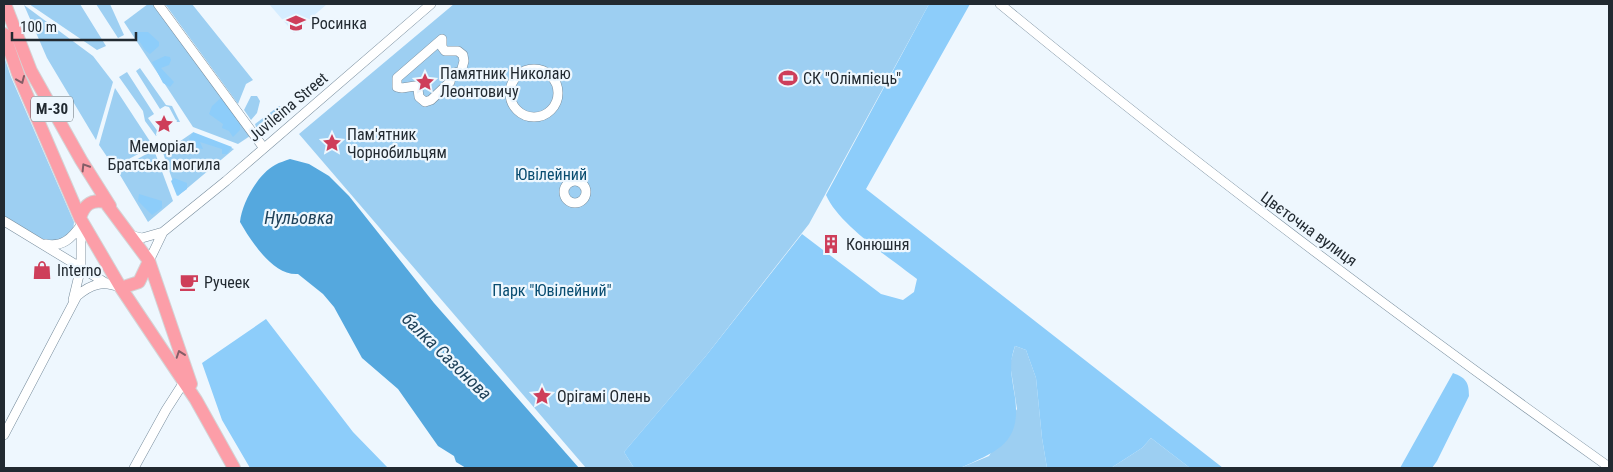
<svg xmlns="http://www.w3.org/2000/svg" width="1613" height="472" viewBox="0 0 1613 472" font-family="'Roboto Condensed',sans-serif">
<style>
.built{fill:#d5edff}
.green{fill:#9dcff2}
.forest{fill:#8dcdfa}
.water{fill:#55a8de}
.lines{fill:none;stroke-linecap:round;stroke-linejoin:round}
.minor-casing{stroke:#788d9d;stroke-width:10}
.highway-casing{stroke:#d3d4d6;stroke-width:14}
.minor{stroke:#fff;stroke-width:9}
.highway{stroke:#fc9ea8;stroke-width:12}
.oneway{stroke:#845e67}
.labels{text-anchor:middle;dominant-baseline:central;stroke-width:4.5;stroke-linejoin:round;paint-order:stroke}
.shield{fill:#eef7fe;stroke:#5f686e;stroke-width:1}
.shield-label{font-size:15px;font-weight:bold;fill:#222a31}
.poi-label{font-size:16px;fill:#222a31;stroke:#eef7fe;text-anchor:start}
.street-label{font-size:16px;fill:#222a31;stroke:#eef7fe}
.park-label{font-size:16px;fill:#084c70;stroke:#eef7fe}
.water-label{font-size:18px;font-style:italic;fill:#20435b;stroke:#eef7fe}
</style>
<rect width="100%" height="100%" fill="#eef7fe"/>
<path class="built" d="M269,4H327L294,33Z"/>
<path class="green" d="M29,4H80L106,46L97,50Z
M96,4H110L124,35L118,38Z
M148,4H154L250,136L238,144L193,127L124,22Z
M165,4H192L253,80L246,84L238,104Z
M454,4H929L809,224L705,357L624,452L634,468H586L299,134Z
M24,5L93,56L113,82L96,140L47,58Z
M4,56L11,77L74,222C72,261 21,230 4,221Z
M140,68L166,105L172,106L180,122H177L169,107L165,106L160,109L136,71Z
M127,72L154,114L148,118L159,133L156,136L145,121L143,111L119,77Z
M115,88L153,146L114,167L99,145Z
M251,96H257L260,101L257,113L251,120L244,110Z
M279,106L283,108L259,129L256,127L255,124Z
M192,133L234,149L178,196L163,153Z
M154,150L173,201L148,222L117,170Z
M1015,346L1026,350L1036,378L1042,438L1047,468H960L989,456L1017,409L1010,364Z
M1151,438L1190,468H1111L1142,448Z"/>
<path class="forest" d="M929,4H970L866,189L1223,468H1190L1151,438L1142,448L1111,468H1047L1042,438L1036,378L1026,350L1015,346C1009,363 1011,372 1014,391C1023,441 1002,450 960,468H634L624,452L705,357L802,234L881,294L903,300L914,292L917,279C890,258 839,225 826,195Z
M137,32H148L159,42V46L150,54L145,50L136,36Z
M165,56L170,57L171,60L169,65L161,68L174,82L170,87L163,83L152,62Z
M223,96L236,112L235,119L240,124V130L233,137L229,131L222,128L223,124L209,114L212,106Z
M193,132L232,147L227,154H222V149L200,142L203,149L198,148L189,139Z
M174,178L187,183V189L177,196L171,181Z
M139,194L162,201V208L152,215L138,201Z
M266,319L353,432L388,468H250L222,420L202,363Z
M1453,373C1466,378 1469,382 1469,396L1437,461L1432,468H1400Z"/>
<path class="water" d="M290,159L309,164L329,176L349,196L434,303L579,468H466L456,462L454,456L438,446L398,389L362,358L334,307L323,294L298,274C273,276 251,241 240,222C242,203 258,174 275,165C280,162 285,161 290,159Z"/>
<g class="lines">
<g class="minor-casing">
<path id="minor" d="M158,4L263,147
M1000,4C1197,166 1401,319 1609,467
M442,39V47L445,51H458L463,55L464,61L461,72L452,73L450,82L431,100L425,102L419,97L418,89L415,86L402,88L397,87V78Z
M510 93a24 24 0 1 1 48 0a24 24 0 1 1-48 0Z
M564 192a11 11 0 1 1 22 0a11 11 0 1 1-22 0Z
M4,221L106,283
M129,235L142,238L163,232
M45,244C62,248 72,238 81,225
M149,261L163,232L226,181L431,4
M73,300L81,267V221
M4,435L77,296C91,284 103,280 121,288
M134,468L166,410L184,382"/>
</g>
<g class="highway-casing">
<path id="highway" d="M5,4L31,71L81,160L110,206
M4,34L18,74L80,218L121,288L196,400L234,468
M80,218C84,205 91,199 105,202L149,261L191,384
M121,288L139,282L149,261"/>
</g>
<use href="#minor" class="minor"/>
<use href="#highway" class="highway"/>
</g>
<defs><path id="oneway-chevron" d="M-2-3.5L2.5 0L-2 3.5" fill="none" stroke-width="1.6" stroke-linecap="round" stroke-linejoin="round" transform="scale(1.25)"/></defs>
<g class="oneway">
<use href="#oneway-chevron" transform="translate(21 80) rotate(67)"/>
<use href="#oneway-chevron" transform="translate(85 167) rotate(-122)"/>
<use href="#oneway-chevron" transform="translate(180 354) rotate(-109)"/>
</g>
<defs>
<g id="school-bare" transform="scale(1.5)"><path d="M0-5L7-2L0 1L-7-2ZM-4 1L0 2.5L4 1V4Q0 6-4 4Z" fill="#ce3e5a" stroke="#eef7fe" stroke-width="2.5" paint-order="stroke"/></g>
<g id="stadium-bare" transform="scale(1.5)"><path d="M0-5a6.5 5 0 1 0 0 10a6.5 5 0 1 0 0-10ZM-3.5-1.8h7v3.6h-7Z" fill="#ce3e5a" stroke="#eef7fe" stroke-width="2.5" paint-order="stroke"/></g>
<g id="sight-bare" transform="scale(1.5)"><path d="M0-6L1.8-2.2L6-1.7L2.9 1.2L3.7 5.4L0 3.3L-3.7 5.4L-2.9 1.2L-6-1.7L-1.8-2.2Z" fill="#ce3e5a" stroke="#eef7fe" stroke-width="2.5" paint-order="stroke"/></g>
<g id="building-bare" transform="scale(1.5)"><path d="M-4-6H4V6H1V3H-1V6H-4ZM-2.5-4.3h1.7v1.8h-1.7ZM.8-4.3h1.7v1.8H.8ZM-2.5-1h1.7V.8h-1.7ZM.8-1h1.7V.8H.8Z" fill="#ce3e5a" stroke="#eef7fe" stroke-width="2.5" paint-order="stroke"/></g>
<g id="shop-bare" transform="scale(1.5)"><path d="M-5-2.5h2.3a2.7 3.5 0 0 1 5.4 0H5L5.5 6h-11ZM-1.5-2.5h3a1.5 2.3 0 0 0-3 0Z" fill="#ce3e5a" stroke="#eef7fe" stroke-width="2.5" paint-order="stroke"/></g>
<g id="cafe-bare" transform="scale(1.5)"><path d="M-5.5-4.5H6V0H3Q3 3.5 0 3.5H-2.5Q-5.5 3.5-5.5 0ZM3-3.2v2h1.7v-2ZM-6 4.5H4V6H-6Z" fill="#ce3e5a" stroke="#eef7fe" stroke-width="2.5" paint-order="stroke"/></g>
</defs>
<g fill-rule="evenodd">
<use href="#school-bare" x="296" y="23"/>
<use href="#stadium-bare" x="788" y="78"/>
<use href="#sight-bare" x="425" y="82"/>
<use href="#sight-bare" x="164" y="124"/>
<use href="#sight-bare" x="332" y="143"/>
<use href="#building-bare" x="831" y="244"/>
<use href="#shop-bare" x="42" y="270"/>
<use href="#cafe-bare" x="189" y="282"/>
<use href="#sight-bare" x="542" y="396"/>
</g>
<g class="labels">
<rect class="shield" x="31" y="96.5" width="42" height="25" rx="4"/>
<g class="shield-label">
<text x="52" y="109">М-30</text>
</g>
<g class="poi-label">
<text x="311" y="23">Росинка</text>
<text x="440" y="73">Памятник Николаю<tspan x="440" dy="18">Леонтовичу</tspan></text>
<text x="803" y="78">СК "Олімпієць"</text>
<text x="347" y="134">Пам'ятник<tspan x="347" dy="18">Чорнобильцям</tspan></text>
<text x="164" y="146" text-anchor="middle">Меморіал.<tspan x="164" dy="18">Братська могила</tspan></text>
<text x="846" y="244">Конюшня</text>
<text x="57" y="270">Interno</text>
<text x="204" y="282">Ручеек</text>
<text x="557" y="396">Орігамі Олень</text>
</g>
<g class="street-label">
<text transform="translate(288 107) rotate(-40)">Juvileina Street</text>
<text transform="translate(1309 229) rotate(36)">Цвєточна вулиця</text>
</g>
<g class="park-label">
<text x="551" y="174">Ювілейний</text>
<text x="552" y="290">Парк "Ювілейний"</text>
</g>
<g class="water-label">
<text x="299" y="217">Нульовка</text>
<text transform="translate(447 356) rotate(44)">балка Сазонова</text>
</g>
</g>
<rect width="1613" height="472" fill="none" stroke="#222a31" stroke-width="10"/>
<path d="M12 32v8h124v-8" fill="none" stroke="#222a31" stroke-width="2.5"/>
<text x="20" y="32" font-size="15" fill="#222a31" stroke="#eef7fe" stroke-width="4" paint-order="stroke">100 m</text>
</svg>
